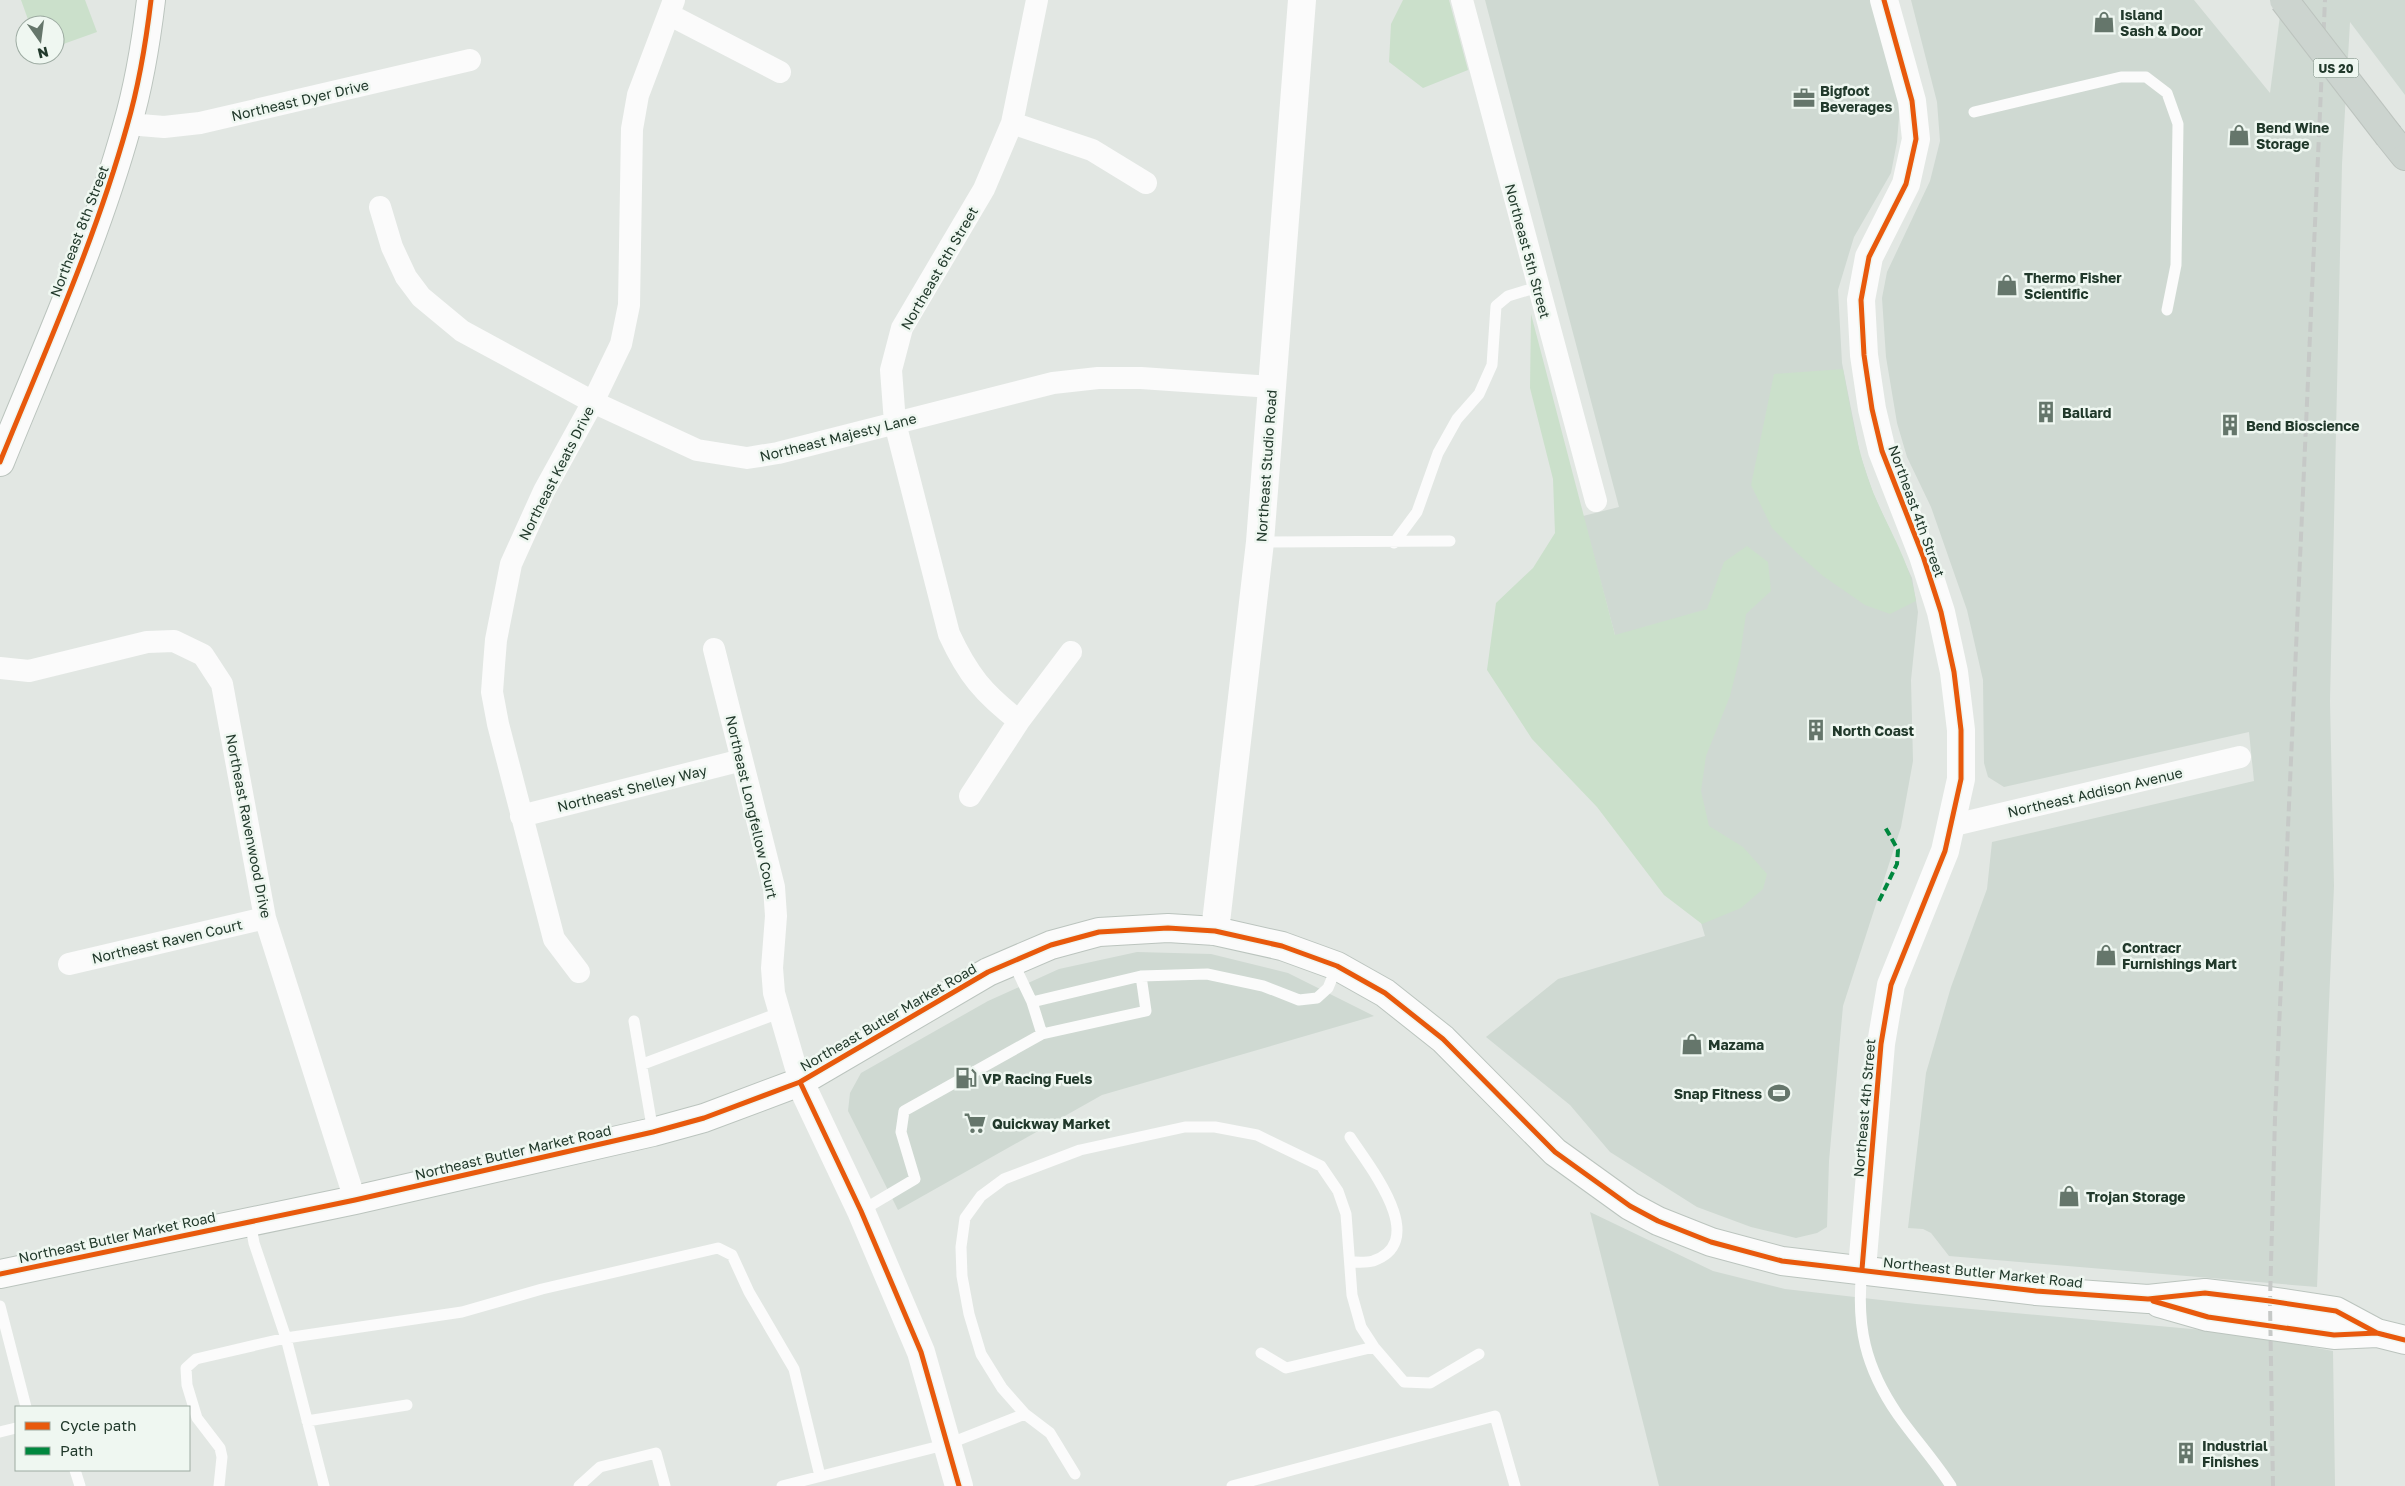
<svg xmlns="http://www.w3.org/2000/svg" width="2405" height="1486" viewBox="0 0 2405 1486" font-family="'Golos Text',sans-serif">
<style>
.built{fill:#cfd9d2}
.green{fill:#cbe0cb}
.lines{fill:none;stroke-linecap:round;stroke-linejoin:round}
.secondary-casing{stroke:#bbc4be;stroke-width:30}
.primary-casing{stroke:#bcc3be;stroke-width:30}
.service{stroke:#fbfbfb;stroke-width:11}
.minor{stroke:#fbfbfb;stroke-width:22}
.tertiary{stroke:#fbfbfb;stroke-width:28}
.secondary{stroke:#fbfbfb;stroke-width:28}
.primary{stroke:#ccd4cf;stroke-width:28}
.rail{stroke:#c6c9c7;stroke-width:4;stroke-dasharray:10 5;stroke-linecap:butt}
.primary-bridge-casing{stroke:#bcc3be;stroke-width:30;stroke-linecap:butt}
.primary-bridge{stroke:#ccd4cf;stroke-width:28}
.quiet{stroke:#00873e;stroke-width:4;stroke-dasharray:8 4;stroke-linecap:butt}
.cycleway-casing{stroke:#eff7f1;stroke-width:8}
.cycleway{stroke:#e8590c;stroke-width:5}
.labels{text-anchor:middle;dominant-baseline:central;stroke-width:5;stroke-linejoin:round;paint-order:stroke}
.shield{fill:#eff7f1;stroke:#5f7266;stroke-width:1}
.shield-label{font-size:12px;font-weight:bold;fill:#21392b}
.poi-label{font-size:14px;font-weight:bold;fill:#21392b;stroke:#eff7f1;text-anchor:start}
.street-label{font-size:14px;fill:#21392b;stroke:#eff7f1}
</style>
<rect width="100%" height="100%" fill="#e2e7e3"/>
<path class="built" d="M1485,0H1871L1900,105L1897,142L1891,173L1854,237L1838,290L1842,363L1860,454L1873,493L1912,578L1918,612L1911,680L1913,761L1901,827L1843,1006L1829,1161L1827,1227L1817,1233L1796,1238L1751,1227L1697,1207L1610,1152L1570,1105L1486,1037L1558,979L1705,936L1615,635L1583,516L1619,507Z
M1911,0H2194L2270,93L2282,0H2405V95L2350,22L2342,164L2330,701L2334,886L2317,1287L1949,1256L1931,1233L1923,1229L1908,1228L1926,1073L1951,987L1987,889L1992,842L2254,781L2249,732L2004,787L1988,777L1984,763L1983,680L1967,610L1931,507L1907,457L1897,423L1886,357L1882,298L1887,272L1930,181L1940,141L1937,102Z
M1137,952L1211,954L1288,973L1374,1016L1102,1095L898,1210L848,1111L850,1093L861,1073L988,1001L1059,969Z
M1590,1212L1713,1271L1785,1289L1916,1304L2236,1333L2333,1351L2335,1486H1659Z"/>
<path class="green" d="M21,0H85L97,32L55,47V25H30Z
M1403,0H1449L1468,70L1423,88L1389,62L1391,24Z
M1531,314L1615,635L1707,609L1724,562L1747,546L1768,562L1771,591L1746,614L1740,656L1730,696L1706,756L1701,791L1709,826L1743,847L1767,874L1763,889L1741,908L1702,924L1664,895L1597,807L1532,739L1487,670L1496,603L1533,568L1555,533L1553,479L1530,388Z
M1843,369C1851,411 1857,452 1873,492C1888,529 1910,561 1916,601L1890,614L1865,605L1823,576L1797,553L1772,528L1751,485L1774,374Z"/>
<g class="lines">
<g class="secondary-casing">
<path id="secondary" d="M0,462C45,351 95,241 127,126C139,85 146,42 151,0
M0,1274L355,1200L653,1132L704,1118L800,1082L988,972L1051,945L1099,932L1168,928L1215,931L1282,946L1337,966L1385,993L1443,1039L1555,1152L1630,1206L1658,1221L1711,1242L1782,1261L2036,1291L2148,1299L2205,1293L2270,1301L2336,1311L2377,1333L2405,1340
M2159,1303L2208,1317L2334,1335L2377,1333"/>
</g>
<g class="primary-casing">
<path id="primary" d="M2389,136L2405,156"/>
</g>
<path class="service" d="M1974,112L2121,77H2146L2167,93L2178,124L2176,265L2167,310
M1260,542L1450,541
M1394,543L1417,512L1438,453L1457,419L1479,394L1492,365L1496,306L1508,296L1538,287
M1013,962L1032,1002L1042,1034
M1141,976L1207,974L1263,986L1299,1000L1317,998L1328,988L1337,966
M634,1021L653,1132
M643,1064L779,1013
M861,1211L915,1179L901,1132L904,1111L1042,1034L1146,1011L1141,976L1032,1002
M250,1221L254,1243L286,1338L324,1486
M1350,1262C1357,1262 1366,1263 1373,1261C1431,1241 1368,1165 1350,1137
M1862,1269C1856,1326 1865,1367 1898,1415C1915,1439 1935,1461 1951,1486
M0,1306L26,1407
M1261,1353L1286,1368L1374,1347
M307,1421L407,1405
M0,1432L16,1428
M75,1470L80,1486
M1075,1474L1050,1433L1025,1414L1002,1388L981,1354L969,1314L962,1276L961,1247L965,1218L981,1196L1004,1179L1080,1150L1185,1127H1215L1257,1135L1321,1166L1338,1191L1346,1214L1352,1295L1361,1327L1374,1347L1404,1382L1430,1383L1479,1354
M219,1486L222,1457L220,1448L197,1418L187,1385L186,1368L196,1359L286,1338L462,1312L542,1289L718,1248L732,1255L749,1292L794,1369L820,1476
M579,1486L600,1467L656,1453L665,1486
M782,1486L948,1444L1025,1414
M1232,1486L1495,1416L1515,1486"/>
<path class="minor" d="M1462,0L1596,501
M670,15L780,72
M1012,123L1092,150L1146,183
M128,124L164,127L200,123L470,60
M380,207L392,247L406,277L421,297L462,331L593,402L697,450L747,458L778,453L1053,383L1098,378H1141L1272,387
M714,649L774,887L776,916L772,968L774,993L800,1082
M0,668L29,671L147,642L174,641L203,655L222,684L265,918L355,1200
M1019,721C983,693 968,675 949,634L895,423L891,370L902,328L984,189L1012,123L1037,0
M970,796L1019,721L1071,652
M521,816L742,760
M1950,826L2240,757
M69,964L265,918
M579,972L554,939L498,724L492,692L494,665L496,640L511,564L544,491L593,402L621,344L629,305L632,129L638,95L674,0"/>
<path class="tertiary" d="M1215,931L1260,542L1302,0
M800,1082L861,1211L921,1352L959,1486
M1862,1269L1881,1044L1891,985L1945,851L1961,779V730L1954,672L1941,612L1923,556L1882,451L1872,409L1864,355L1861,300L1869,257L1906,184L1916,139L1912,101L1884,0"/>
<use href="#secondary" class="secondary"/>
<use href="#primary" class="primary"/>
<path class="rail" d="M2273,1486L2270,1301L2275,1118L2325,0"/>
<g class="primary-bridge-casing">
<path id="primary-bridge" d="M2284,0L2389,136"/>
</g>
<use href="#primary-bridge" class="primary-bridge"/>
<path class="quiet" d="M1879,901L1897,864L1898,850L1885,827"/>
<g class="cycleway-casing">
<path id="cycleway" d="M0,462C45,351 95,241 127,126C139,85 146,42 151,0
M800,1082L861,1211L921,1352L959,1486
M1862,1269L1881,1044L1891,985L1945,851L1961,779V730L1954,672L1941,612L1923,556L1882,451L1872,409L1864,355L1861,300L1869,257L1906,184L1916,139L1912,101L1884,0
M0,1274L355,1200L653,1132L704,1118L800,1082L988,972L1051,945L1099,932L1168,928L1215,931L1282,946L1337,966L1385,993L1443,1039L1555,1152L1630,1206L1658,1221L1711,1242L1782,1261L2036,1291L2148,1299L2205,1293L2270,1301L2336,1311L2377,1333L2405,1340
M2153,1301L2208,1317L2334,1335L2377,1333"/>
</g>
<use href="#cycleway" class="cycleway"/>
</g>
<defs>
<g id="shop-bare" transform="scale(1.725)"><path d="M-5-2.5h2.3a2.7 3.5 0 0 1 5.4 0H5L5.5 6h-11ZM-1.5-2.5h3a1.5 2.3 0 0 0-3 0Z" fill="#65766b" stroke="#eff7f1" stroke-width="2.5" paint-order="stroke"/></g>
<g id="office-bare" transform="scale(1.725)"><path d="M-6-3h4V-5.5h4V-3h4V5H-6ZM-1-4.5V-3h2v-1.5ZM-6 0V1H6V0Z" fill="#65766b" stroke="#eff7f1" stroke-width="2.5" paint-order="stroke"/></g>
<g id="building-bare" transform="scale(1.725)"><path d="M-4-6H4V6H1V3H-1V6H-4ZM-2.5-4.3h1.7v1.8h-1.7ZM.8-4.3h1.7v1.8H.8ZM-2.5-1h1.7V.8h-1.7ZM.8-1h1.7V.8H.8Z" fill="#65766b" stroke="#eff7f1" stroke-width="2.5" paint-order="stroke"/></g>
<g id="fuel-bare" transform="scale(1.725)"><path d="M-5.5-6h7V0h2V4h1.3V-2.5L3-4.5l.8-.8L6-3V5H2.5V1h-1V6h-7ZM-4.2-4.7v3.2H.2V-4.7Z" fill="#65766b" stroke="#eff7f1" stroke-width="2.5" paint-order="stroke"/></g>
<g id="stadium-bare" transform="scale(1.725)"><path d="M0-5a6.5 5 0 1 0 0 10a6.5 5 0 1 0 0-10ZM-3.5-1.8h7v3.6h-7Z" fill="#65766b" stroke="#eff7f1" stroke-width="2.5" paint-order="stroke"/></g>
<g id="supermarket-bare" transform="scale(1.725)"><path d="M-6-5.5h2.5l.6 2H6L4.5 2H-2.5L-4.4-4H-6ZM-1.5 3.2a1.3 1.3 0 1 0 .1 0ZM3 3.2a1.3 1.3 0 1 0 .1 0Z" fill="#65766b" stroke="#eff7f1" stroke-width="2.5" paint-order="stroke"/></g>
</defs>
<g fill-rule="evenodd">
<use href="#shop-bare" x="2104" y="22"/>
<use href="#office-bare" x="1804" y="98"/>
<use href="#shop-bare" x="2239" y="135"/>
<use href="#shop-bare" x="2007" y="285"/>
<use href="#building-bare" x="2046" y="412"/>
<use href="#building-bare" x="2230" y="425"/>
<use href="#building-bare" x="1816" y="730"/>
<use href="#shop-bare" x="2106" y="955"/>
<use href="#shop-bare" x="1692" y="1044"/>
<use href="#fuel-bare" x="966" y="1078"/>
<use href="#stadium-bare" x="1779" y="1093"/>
<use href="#supermarket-bare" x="975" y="1123"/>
<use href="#shop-bare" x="2069" y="1196"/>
<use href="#building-bare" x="2186" y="1453"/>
</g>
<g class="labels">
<rect class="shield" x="2313.5" y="58.5" width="45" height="19" rx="4"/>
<g class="shield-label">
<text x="2336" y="68">US 20</text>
</g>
<g class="poi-label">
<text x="2120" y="14">Island<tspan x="2120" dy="16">Sash &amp; Door</tspan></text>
<text x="1820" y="90">Bigfoot<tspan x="1820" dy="16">Beverages</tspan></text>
<text x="2256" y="127">Bend Wine<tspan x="2256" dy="16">Storage</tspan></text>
<text x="2024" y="277">Thermo Fisher<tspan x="2024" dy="16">Scientific</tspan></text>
<text x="2062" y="412">Ballard</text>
<text x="2246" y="425">Bend Bioscience</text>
<text x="1832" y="730">North Coast</text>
<text x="2122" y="947">Contracr<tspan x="2122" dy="16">Furnishings Mart</tspan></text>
<text x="1708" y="1044">Mazama</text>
<text x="982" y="1078">VP Racing Fuels</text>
<text x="1762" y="1093" text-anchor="end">Snap Fitness</text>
<text x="992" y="1123">Quickway Market</text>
<text x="2086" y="1196">Trojan Storage</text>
<text x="2202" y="1445">Industrial<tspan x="2202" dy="16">Finishes</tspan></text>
</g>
<g class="street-label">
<text transform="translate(300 100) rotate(-13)">Northeast Dyer Drive</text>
<text transform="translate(79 231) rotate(-69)">Northeast 8th Street</text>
<text transform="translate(1528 251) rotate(75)">Northeast 5th Street</text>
<text transform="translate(939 268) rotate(-60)">Northeast 6th Street</text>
<text transform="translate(838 437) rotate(-14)">Northeast Majesty Lane</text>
<text transform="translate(1266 466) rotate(-86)">Northeast Studio Road</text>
<text transform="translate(556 473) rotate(-63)">Northeast Keats Drive</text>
<text transform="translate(1917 511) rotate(70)">Northeast 4th Street</text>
<text transform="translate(632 788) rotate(-14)">Northeast Shelley Way</text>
<text transform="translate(2095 792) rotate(-13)">Northeast Addison Avenue</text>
<text transform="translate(752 807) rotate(77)">Northeast Longfellow Court</text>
<text transform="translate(249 826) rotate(79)">Northeast Ravenwood Drive</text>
<text transform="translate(167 941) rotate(-13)">Northeast Raven Court</text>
<text transform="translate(888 1017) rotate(-30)">Northeast Butler Market Road</text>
<text transform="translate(1864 1108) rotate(-85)">Northeast 4th Street</text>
<text transform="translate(513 1152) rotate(-13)">Northeast Butler Market Road</text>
<text transform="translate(117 1237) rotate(-12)">Northeast Butler Market Road</text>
<text transform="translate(1983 1272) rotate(6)">Northeast Butler Market Road</text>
</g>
</g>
<rect x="15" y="1406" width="175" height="65" fill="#eff7f1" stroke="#9daba2"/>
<rect x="25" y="1422" width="25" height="8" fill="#e8590c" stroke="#9daba2"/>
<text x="60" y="1431" font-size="15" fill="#21392b">Cycle path</text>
<rect x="25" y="1447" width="25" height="8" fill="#00873e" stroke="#9daba2"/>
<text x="60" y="1456" font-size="15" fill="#21392b">Path</text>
<g transform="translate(40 40) rotate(166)"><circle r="24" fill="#eff7f1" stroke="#9daba2"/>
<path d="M0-4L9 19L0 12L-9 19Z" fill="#65766b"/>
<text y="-8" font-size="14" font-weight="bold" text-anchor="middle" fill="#21392b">N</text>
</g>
</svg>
